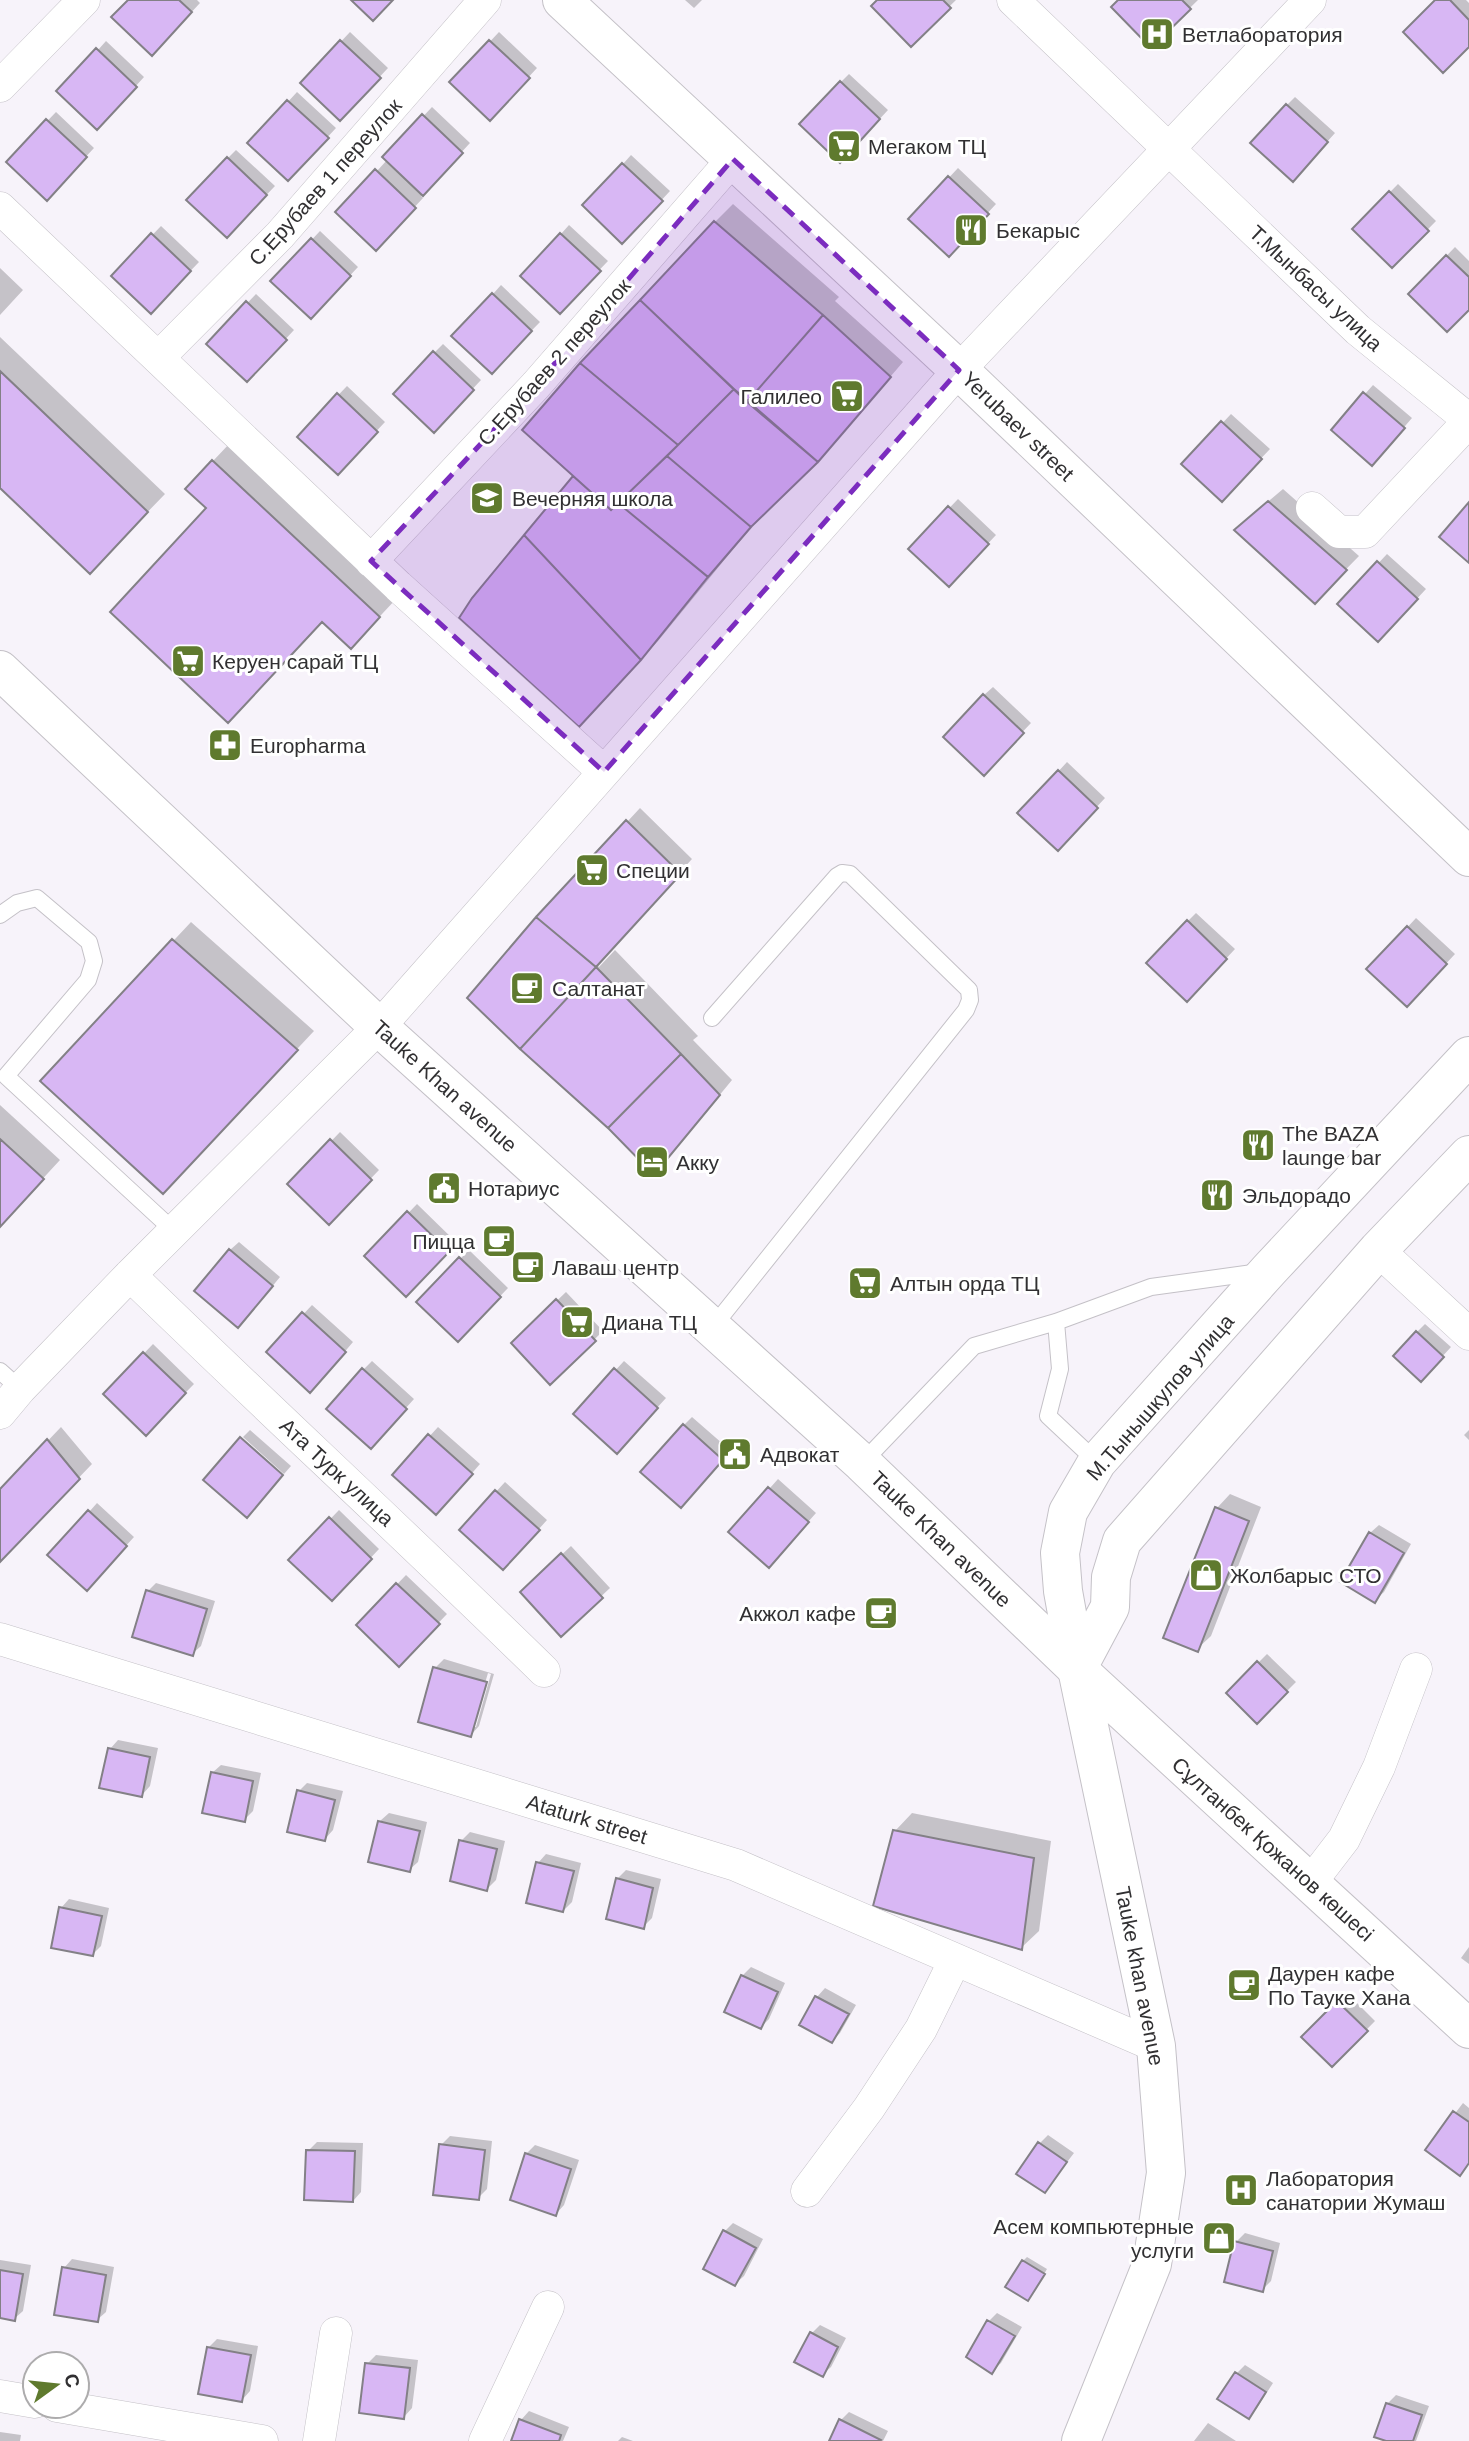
<svg xmlns="http://www.w3.org/2000/svg" width="1469" height="2441" viewBox="0 0 1469 2441" font-family="Arial,sans-serif">
<style>
.shadow{fill:#0003;fill-rule:evenodd}
.building{fill:#d8b7f4;stroke:#838086;stroke-width:2}
.lines{fill:none;stroke-linecap:round;stroke-linejoin:round}
.lane-casing{stroke:#c4c1c7;stroke-width:18}
.street-casing{stroke:#c4c1c7;stroke-width:33}
.secondary-casing{stroke:#c4c1c7;stroke-width:40}
.primary-casing{stroke:#c4c1c7;stroke-width:40}
.lane{stroke:#fff;stroke-width:16}
.street{stroke:#fff;stroke-width:32}
.secondary{stroke:#fff;stroke-width:38}
.primary{stroke:#fff;stroke-width:38}
.marked{fill:#7b2cbf;fill-opacity:0.2;stroke:#7b2cbf;stroke-width:5;stroke-dasharray:14 9;stroke-linejoin:round}
.labels{text-anchor:middle;dominant-baseline:central;stroke-width:6;stroke-linejoin:round;paint-order:stroke}
.poi-label{font-size:21px;fill:#313032;stroke:#fff;text-anchor:start}
.street-label{font-size:21px;fill:#313032;stroke:#fff}
</style>
<rect width="100%" height="100%" fill="#f7f3fa"/>
<path class="shadow" d="M130,0H197L200,3L161,45Z
M685,0H702L694,8Z
M879,0H956L911,44Z
M1121,0H1198L1151,46Z
M1438,0H1466L1469,3V45Z
M350,32L388,68L340,119L302,83Z
M499,32L537,68L498,110L452,82Z
M106,41L144,77L106,119L98,50Z
M849,74L888,110L849,152L841,82Z
M297,92L336,128L297,170L250,143Z
M1295,97L1335,133L1301,171L1287,105Z
M432,107L470,143L421,196L423,198L384,240L377,171L387,160L385,157Z
M56,112L94,148L55,190L8,162Z
M236,150L275,186L236,227L228,158Z
M631,155L670,191L631,233L623,164Z
M958,168L996,204L957,246L910,219Z
M1398,184L1436,221L1392,266L1354,229Z
M733,204L839,297L835,301L903,362L831,446L762,514L658,641L596,707L474,599L576,476L715,222Z
M569,225L608,261L560,311L561,234Z
M161,226L199,262L151,312L113,276Z
M320,231L358,267L311,317L273,281Z
M1455,247L1469,261V308L1410,294Z
M0,268L23,290L0,315Z
M501,285L540,322L500,363L493,294Z
M256,294L294,330L256,371L208,344Z
M0,337L165,494L107,554L0,486Z
M443,344L481,380L434,430V353Z
M1373,385L1412,418L1380,455L1333,430Z
M347,386L385,422L338,472L299,436Z
M1231,414L1270,449L1230,491L1184,464Z
M230,443L397,598L368,629L208,508L213,461Z
M1283,489L1359,556L1315,601L1250,517Z
M958,499L996,535L949,585L910,549Z
M1387,554L1426,589L1387,631L1340,604Z
M993,687L1031,723L983,773L984,695Z
M1067,762L1105,798L1058,849L1020,813Z
M640,808L692,859L596,964L599,967L615,950L698,1036L693,1040L732,1080L667,1159L609,1127L538,918Z
M1196,913L1235,949L1196,991L1188,921Z
M1416,918L1455,954L1416,996L1369,969Z
M191,922L314,1031L180,1174L42,1081Z
M0,1105L60,1160L0,1225Z
M340,1132L379,1170L329,1222L290,1184Z
M417,1204L456,1242L406,1294L367,1256Z
M239,1242L280,1277L247,1317L230,1250Z
M469,1250L508,1288L458,1340L418,1302Z
M566,1292L603,1331L550,1383L513,1343Z
M312,1305L353,1342L319,1382L268,1352Z
M1425,1324L1451,1347L1429,1371L1417,1332Z
M153,1344L194,1384L146,1433L105,1394Z
M372,1361L414,1399L379,1438L363,1370Z
M624,1361L666,1398L625,1443L575,1414Z
M692,1417L731,1451L689,1497L684,1425Z
M61,1427L92,1464L0,1560V1491Z
M438,1427L480,1464L445,1504L394,1475Z
M250,1430L291,1466L284,1474L243,1437Z
M1469,1430V1440L1464,1435Z
M778,1479L816,1513L777,1557L731,1532Z
M505,1482L547,1520L512,1559L461,1530Z
M1230,1494L1261,1507L1211,1636L1197,1649L1217,1508Z
M97,1503L134,1537L95,1580L89,1512Z
M339,1510L379,1549L332,1599L291,1560Z
M1379,1525L1411,1544L1384,1592L1375,1600L1370,1533Z
M571,1546L610,1588L561,1634L522,1592Z
M406,1575L447,1614L399,1664L358,1625Z
M156,1583L215,1601L201,1646L192,1654L148,1591Z
M1267,1654L1296,1682L1257,1721L1228,1693Z
M444,1659L494,1674L479,1726L471,1735L435,1668ZM488,1673L491,1674L476,1727H472Z
M118,1740L158,1748L150,1786L142,1795L110,1749Z
M221,1765L261,1773L253,1811L244,1820L212,1773Z
M307,1783L343,1791L333,1830L325,1839L299,1791Z
M389,1813L427,1822L418,1862L409,1870L370,1861L380,1821Z
M912,1813L1051,1841L1039,1931L1021,1948L895,1831Z
M470,1832L505,1841L496,1880L487,1889L461,1841Z
M546,1854L581,1863L572,1902L563,1911L538,1863Z
M626,1870L661,1879L652,1918L643,1927L617,1879Z
M69,1899L109,1908L101,1946L93,1954L61,1908Z
M1469,1947V1964L1461,1958Z
M751,1967L785,1983L769,2019L761,2027L742,1976Z
M825,1988L856,2005L840,2033L832,2041L802,2025L817,1997Z
M1347,1993L1375,2021L1332,2065L1303,2037Z
M1463,2103L1469,2108V2164L1460,2173L1427,2150Z
M1048,2135L1074,2153L1045,2191L1039,2144Z
M450,2136L492,2141L487,2189L478,2198L441,2145Z
M317,2142L363,2143L361,2192L353,2201L308,2151Z
M535,2145L579,2160L564,2205L556,2214L526,2154Z
M733,2223L763,2239L744,2276L735,2284L725,2231Z
M1245,2233L1280,2243L1271,2281L1262,2290L1236,2242Z
M1027,2257L1047,2269L1032,2295L1023,2261Z
M72,2259L114,2267L106,2312L97,2320L64,2268Z
M0,2260L31,2265L23,2311L14,2319L0,2317Z
M997,2313L1022,2327L1001,2363L992,2371L989,2321Z
M820,2325L846,2338L831,2367L822,2375L812,2333Z
M217,2339L258,2346L250,2391L242,2400L208,2348Z
M376,2355L418,2360L412,2408L404,2417L367,2364Z
M1245,2365L1273,2383L1257,2408L1249,2417L1236,2374Z
M1396,2395L1429,2406L1416,2441H1391L1387,2404Z
M529,2411L569,2427L563,2441H512L521,2420Z
M849,2412L888,2431L883,2441H831L841,2420Z
M1208,2423L1236,2441H1194Z
M0,2432L21,2435L20,2441H0Z
M622,2437L633,2441H618Z"/>
<path class="building" d="M128,0H179L192,12L152,56L111,17Z
M351,0H393L373,21Z
M877,0H943L951,8L911,47L871,6Z
M1118,0H1182L1191,9L1151,48L1111,7Z
M1435,0H1450L1469,20V47L1443,73L1403,32Z
M340,40L381,78L340,121L300,83Z
M489,40L530,78L490,121L449,82Z
M96,48L137,87L97,130L56,91Z
M840,81L880,119L840,163L799,124Z
M287,100L329,138L288,181L247,143Z
M1286,104L1328,142L1293,182L1250,143Z
M422,114L463,153L423,196L382,157Z
M46,119L87,157L47,201L6,162Z
M227,157L267,195L227,238L186,200Z
M622,163L663,201L622,244L582,205Z
M375,169L416,208L376,251L335,212Z
M948,176L989,214L949,257L908,219Z
M1389,191L1429,231L1392,268L1352,229Z
M714,221L823,315L747,402L640,300Z
M151,233L191,271L151,314L111,276Z
M560,233L601,271L560,314L520,276Z
M311,238L351,276L311,319L270,281Z
M1446,255L1469,277V310L1447,332L1408,294Z
M492,293L532,331L492,374L451,336Z
M640,300L734,389L678,445L580,363Z
M246,301L287,340L247,382L206,344Z
M823,315L891,377L818,462L747,402Z
M433,351L474,390L434,433L393,394Z
M580,363L678,445L611,510L522,430Z
M0,371L148,512L90,574L0,488Z
M734,389L818,462L751,527L667,456Z
M1363,392L1405,428L1372,466L1331,430Z
M337,393L378,432L338,475L297,437Z
M1221,421L1262,459L1222,502L1181,464Z
M667,456L751,527L708,577L618,503Z
M212,460L380,617L351,649L322,622L228,723L110,612L206,508L185,489Z
M573,476L611,510L618,503L708,577L641,660L524,535Z
M1268,501L1347,570L1315,604L1234,530Z
M1469,502V563L1439,537Z
M948,506L989,544L949,587L908,549Z
M524,535L641,660L579,727L459,618L472,598Z
M1377,561L1418,599L1378,642L1337,604Z
M983,694L1024,733L984,776L943,737Z
M1058,770L1098,808L1058,851L1017,813Z
M626,820L681,874L596,967L536,917Z
M536,917L596,967L520,1049L467,998Z
M1187,920L1227,959L1187,1002L1146,963Z
M1407,926L1447,964L1407,1007L1366,969Z
M172,939L298,1050L163,1194L40,1081Z
M596,967L681,1054L608,1128L520,1049Z
M681,1054L720,1095L654,1175L608,1128Z
M0,1139L44,1179L0,1227Z
M330,1139L372,1180L329,1225L287,1184Z
M407,1211L449,1252L406,1297L364,1256Z
M229,1249L273,1286L238,1328L194,1291Z
M459,1257L501,1297L458,1342L416,1302Z
M556,1299L596,1341L550,1385L511,1343Z
M302,1312L346,1352L310,1393L266,1352Z
M1416,1331L1444,1357L1421,1382L1393,1356Z
M143,1352L186,1393L146,1436L103,1394Z
M362,1368L407,1409L371,1449L326,1409Z
M614,1368L658,1408L617,1454L573,1414Z
M683,1424L723,1460L681,1508L640,1472Z
M428,1434L473,1474L436,1515L392,1475Z
M240,1437L283,1475L247,1518L203,1480Z
M47,1439L80,1479L0,1562V1489Z
M768,1487L809,1522L769,1568L728,1532Z
M495,1490L540,1530L503,1570L459,1530Z
M1215,1507L1249,1521L1198,1652L1163,1638Z
M88,1510L127,1546L87,1591L47,1555Z
M329,1517L372,1559L332,1601L288,1560Z
M1369,1532L1404,1553L1375,1603L1340,1582Z
M561,1553L603,1598L561,1637L520,1592Z
M396,1583L440,1624L399,1667L356,1625Z
M146,1590L207,1609L193,1656L132,1637Z
M1257,1661L1288,1692L1257,1724L1226,1693Z
M433,1667L487,1682L471,1737L418,1722Z
M108,1748L150,1757L142,1797L99,1788Z
M211,1772L253,1781L245,1822L202,1813Z
M297,1790L335,1800L325,1841L287,1832Z
M378,1821L420,1831L410,1872L368,1862Z
M893,1830L1034,1858L1022,1950L873,1906Z
M459,1840L497,1849L487,1891L450,1881Z
M536,1862L574,1871L563,1912L526,1903Z
M616,1878L653,1888L644,1929L606,1919Z
M59,1907L102,1916L93,1956L51,1948Z
M741,1975L778,1992L761,2029L724,2012Z
M815,1996L849,2014L832,2043L799,2025Z
M1337,2001L1368,2031L1332,2067L1301,2037Z
M1453,2111L1469,2122V2163L1460,2176L1425,2150Z
M1038,2142L1067,2162L1045,2193L1016,2174Z
M439,2144L485,2150L479,2200L433,2195Z
M306,2150L355,2151L353,2202L304,2200Z
M525,2153L571,2169L556,2216L510,2200Z
M723,2230L756,2248L735,2286L703,2269Z
M1234,2241L1273,2251L1263,2292L1224,2282Z
M1022,2260L1045,2274L1028,2301L1005,2287Z
M62,2267L106,2275L98,2322L54,2315Z
M0,2270L23,2274L15,2321L0,2318Z
M987,2320L1015,2336L992,2374L966,2357Z
M810,2332L838,2347L823,2377L794,2362Z
M207,2347L251,2355L242,2402L198,2394Z
M365,2363L410,2368L404,2419L359,2413Z
M1235,2372L1266,2392L1249,2419L1217,2399Z
M1386,2403L1422,2415L1413,2441H1386L1374,2437Z
M519,2419L561,2435L559,2441H511Z
M839,2419L881,2440L880,2441H829Z"/>
<g class="lines">
<g class="lane-casing">
<path id="lane" d="M0,915L17,903L37,898L89,942L94,961L88,980L6,1076L174,1231
M1056,1322L1060,1369L1048,1416L1097,1462
M712,1328L966,1010L970,1000L969,990L850,874L842,873L837,876L712,1018
M0,1371L20,1389
M862,1463L974,1346L1056,1322L1151,1287L1260,1272"/>
</g>
<g class="street-casing">
<path id="street" d="M1013,0L1358,330L1469,420
M0,86L84,0
M0,208L398,586L604,772
M158,358L280,235L485,0
M1312,508L1339,532H1365L1469,421
M371,561L536,385L733,159
M1378,1250L1469,1334
M130,1275C267,1408 407,1537 544,1671
M0,1413L20,1389L130,1275L379,1027L959,370L1310,0
M0,1639L736,1865L1156,2046
M1311,1882L1344,1839L1379,1767L1416,1669
M807,2191L869,2108L921,2029L955,1960
M0,2396L35,2402
M57,2406L262,2441
M319,2441L336,2333
M485,2441L548,2307"/>
</g>
<g class="secondary-casing">
<path id="secondary" d="M562,0L959,370L1469,857
M0,670L379,1027L862,1463L1077,1669"/>
</g>
<g class="primary-casing">
<path id="primary" d="M1077,1669L1110,1607L1111,1577L1122,1541L1378,1250L1469,1155
M1077,1669L1469,2029
M1081,2441L1152,2264L1166,2173L1156,2046L1077,1669L1063,1591L1060,1553L1068,1512L1097,1462L1269,1270L1469,1056"/>
</g>
<use href="#lane" class="lane"/>
<use href="#street" class="street"/>
<use href="#secondary" class="secondary"/>
<use href="#primary" class="primary"/>
</g>
<path class="marked" d="M733,159L959,370L604,772L371,561L536,385Z"/>
<defs>
<g id="hospital-square" transform="scale(1.75)"><rect x="-9" y="-9" width="18" height="18" rx="4" fill="#5f7a2e" stroke="#fff"/><path d="M-5-5h3v3.5h4V-5h3V5h-3V1.5h-4V5h-3Z" fill="#fff"/></g>
<g id="supermarket-square" transform="scale(1.75)"><rect x="-9" y="-9" width="18" height="18" rx="4" fill="#5f7a2e" stroke="#fff"/><path d="M-6-5.5h2.5l.6 2H6L4.5 2H-2.5L-4.4-4H-6ZM-1.5 3.2a1.3 1.3 0 1 0 .1 0ZM3 3.2a1.3 1.3 0 1 0 .1 0Z" fill="#fff"/></g>
<g id="restaurant-square" transform="scale(1.75)"><rect x="-9" y="-9" width="18" height="18" rx="4" fill="#5f7a2e" stroke="#fff"/><path d="M-5-6h1v4h1v-4h1v4h1v-4h1v5L-1.5 .5V6h-2V.5L-5-1ZM5-6V6H3V1.5H1.5Q1.5-4 5-6Z" fill="#fff"/></g>
<g id="school-square" transform="scale(1.75)"><rect x="-9" y="-9" width="18" height="18" rx="4" fill="#5f7a2e" stroke="#fff"/><path d="M0-5L7-2L0 1L-7-2ZM-4 1L0 2.5L4 1V4Q0 6-4 4Z" fill="#fff"/></g>
<g id="pharmacy-square" transform="scale(1.75)"><rect x="-9" y="-9" width="18" height="18" rx="4" fill="#5f7a2e" stroke="#fff"/><path d="M-2-6h4v4h4v4h-4v4h-4v-4h-4v-4h4Z" fill="#fff"/></g>
<g id="cafe-square" transform="scale(1.75)"><rect x="-9" y="-9" width="18" height="18" rx="4" fill="#5f7a2e" stroke="#fff"/><path d="M-5.5-4.5H6V0H3Q3 3.5 0 3.5H-2.5Q-5.5 3.5-5.5 0ZM3-3.2v2h1.7v-2ZM-6 4.5H4V6H-6Z" fill="#fff"/></g>
<g id="hotel-square" transform="scale(1.75)"><rect x="-9" y="-9" width="18" height="18" rx="4" fill="#5f7a2e" stroke="#fff"/><path d="M-6-4.5h1.5V1H6V5H4.5V3h-9V5H-6ZM-4 0a1.8 1.8 0 1 1 3.6 0ZM.5 0V-2.5h3Q6-2.5 6 0Z" fill="#fff"/></g>
<g id="civic-square" transform="scale(1.75)"><rect x="-9" y="-9" width="18" height="18" rx="4" fill="#5f7a2e" stroke="#fff"/><path d="M-.6-6.5H3V-4.5H.6V-3L4-1V1h2V6H-6V1h2V-1L-.6-3ZM-1.2 2.5V6h2.4V2.5Z" fill="#fff"/></g>
<g id="shop-square" transform="scale(1.75)"><rect x="-9" y="-9" width="18" height="18" rx="4" fill="#5f7a2e" stroke="#fff"/><path d="M-5-2.5h2.3a2.7 3.5 0 0 1 5.4 0H5L5.5 6h-11ZM-1.5-2.5h3a1.5 2.3 0 0 0-3 0Z" fill="#fff"/></g>
</defs>
<g fill-rule="evenodd">
<use href="#hospital-square" x="1157" y="34"/>
<use href="#supermarket-square" x="844" y="146"/>
<use href="#restaurant-square" x="971" y="230"/>
<use href="#supermarket-square" x="847" y="396"/>
<use href="#school-square" x="487" y="498"/>
<use href="#supermarket-square" x="188" y="661"/>
<use href="#pharmacy-square" x="225" y="745"/>
<use href="#supermarket-square" x="592" y="870"/>
<use href="#cafe-square" x="527" y="988"/>
<use href="#restaurant-square" x="1258" y="1145"/>
<use href="#hotel-square" x="652" y="1162"/>
<use href="#civic-square" x="444" y="1188"/>
<use href="#restaurant-square" x="1217" y="1195"/>
<use href="#cafe-square" x="499" y="1241"/>
<use href="#cafe-square" x="528" y="1267"/>
<use href="#supermarket-square" x="865" y="1283"/>
<use href="#supermarket-square" x="577" y="1322"/>
<use href="#civic-square" x="735" y="1454"/>
<use href="#shop-square" x="1206" y="1575"/>
<use href="#cafe-square" x="881" y="1613"/>
<use href="#cafe-square" x="1244" y="1985"/>
<use href="#hospital-square" x="1241" y="2190"/>
<use href="#shop-square" x="1219" y="2238"/>
</g>
<g class="labels">
<g class="poi-label">
<text x="1182" y="34">Ветлаборатория</text>
<text x="868" y="146">Мегаком ТЦ</text>
<text x="996" y="230">Бекарыс</text>
<text x="822" y="396" text-anchor="end">Галилео</text>
<text x="512" y="498">Вечерняя школа</text>
<text x="212" y="661">Керуен сарай ТЦ</text>
<text x="250" y="745">Europharma</text>
<text x="616" y="870">Специи</text>
<text x="552" y="988">Салтанат</text>
<text x="1282" y="1133">The BAZA<tspan x="1282" dy="24">launge bar</tspan></text>
<text x="676" y="1162">Акку</text>
<text x="468" y="1188">Нотариус</text>
<text x="1242" y="1195">Эльдорадо</text>
<text x="475" y="1241" text-anchor="end">Пицца</text>
<text x="552" y="1267">Лаваш центр</text>
<text x="890" y="1283">Алтын орда ТЦ</text>
<text x="602" y="1322">Диана ТЦ</text>
<text x="760" y="1454">Адвокат</text>
<text x="1230" y="1575">Жолбарыс СТО</text>
<text x="856" y="1613" text-anchor="end">Акжол кафе</text>
<text x="1268" y="1973">Даурен кафе<tspan x="1268" dy="24">По Тауке Хана</tspan></text>
<text x="1266" y="2178">Лаборатория<tspan x="1266" dy="24">санатории Жумаш</tspan></text>
<text x="1194" y="2226" text-anchor="end">Асем компьютерные<tspan x="1194" dy="24">услуги</tspan></text>
</g>
<g class="street-label">
<text transform="translate(325 182) rotate(-48)">С.Ерубаев 1 переулок</text>
<text transform="translate(1316 288) rotate(43)">Т.Мынбасы улица</text>
<text transform="translate(554 362) rotate(-48)">С.Ерубаев 2 переулок</text>
<text transform="translate(1018 426) rotate(44)">Yerubaev street</text>
<text transform="translate(445 1086) rotate(42)">Tauke Khan avenue</text>
<text transform="translate(1160 1397) rotate(-49)">М.Тынышкулов улица</text>
<text transform="translate(337 1472) rotate(43)">Ата Турк улица</text>
<text transform="translate(941 1539) rotate(44)">Tauke Khan avenue</text>
<text transform="translate(587 1819) rotate(17)">Ataturk street</text>
<text transform="translate(1273 1849) rotate(42)">Сұлтанбек Қожанов көшесі</text>
<text transform="translate(1140 1976) rotate(79)">Tauke khan avenue</text>
</g>
</g>
<g transform="translate(56 2385) rotate(75)"><circle r="33" fill="#ffffff" stroke="#adacad" stroke-width="2"/>
<path d="M0-5L12 26L0 18L-12 26Z" fill="#5f7a2e"/>
<text y="-10" font-size="19" font-weight="bold" text-anchor="middle" fill="#313032">С</text>
</g>
</svg>
